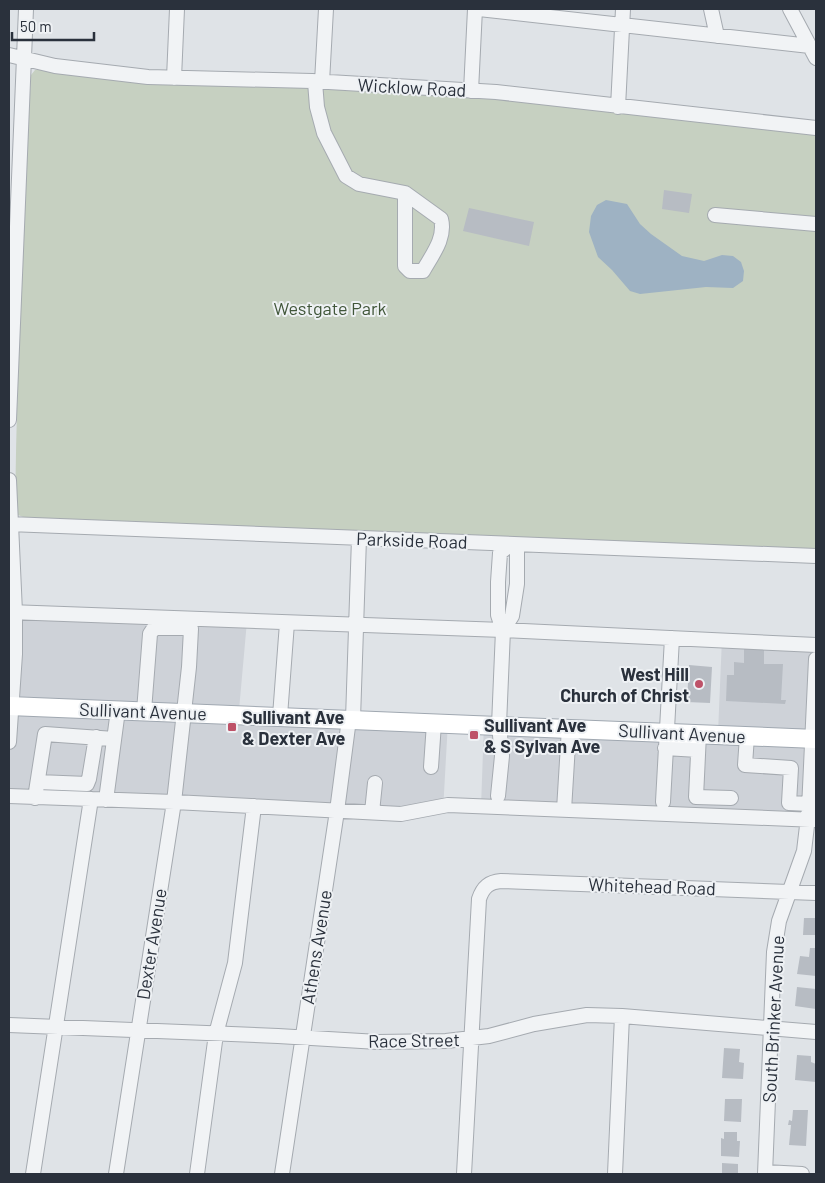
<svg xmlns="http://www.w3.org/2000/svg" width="825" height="1183" viewBox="0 0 825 1183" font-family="Barlow,sans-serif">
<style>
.built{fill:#ced2d8}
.green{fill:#c6d0c1}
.water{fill:#9eb2c3}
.building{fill:#b7bcc3}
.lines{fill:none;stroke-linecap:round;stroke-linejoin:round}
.minor-casing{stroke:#a5aab0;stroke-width:16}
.major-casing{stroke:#a0a8b1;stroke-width:20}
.minor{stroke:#f1f3f5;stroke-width:14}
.major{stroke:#fff;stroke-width:18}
.poi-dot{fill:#be5268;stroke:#eef1f4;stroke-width:2}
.labels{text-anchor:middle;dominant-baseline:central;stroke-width:4;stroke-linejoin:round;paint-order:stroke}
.street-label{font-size:18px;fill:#2a313c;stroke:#eef1f4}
.park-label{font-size:18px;fill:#405639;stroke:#eef1f4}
.poi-label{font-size:18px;font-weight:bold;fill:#2a313c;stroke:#eef1f4;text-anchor:start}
</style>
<rect width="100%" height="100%" fill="#dfe3e7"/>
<path class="built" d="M9,611L247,621L239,710L448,722L443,811L9,799Z
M722,638L816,642V822L481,807L484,723L718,733Z"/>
<path class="green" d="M42,69L223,84L440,93L816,133V550L26,518L18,515L15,510C17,365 23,220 31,75L35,70Z"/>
<path class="water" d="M606,200L627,204L640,224L651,234L682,256L704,261L722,255L733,256L741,262L744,271L743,281L733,288L706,287L640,294L630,291L612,270L598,257L589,232L591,216L597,205Z"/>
<path class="building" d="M664,190L692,194L689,213L662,209Z
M469,208L534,222L529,246L463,231Z
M744,647L764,648V664H783L781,700H786L785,704L726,701L727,675H734V662L744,663Z
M689,665L712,667L710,703L687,702Z
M804,918H816V935H803Z
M810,948H816V976L797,974L800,956L809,957Z
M797,987L816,989V1009L795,1006Z
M724,1048L740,1049L739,1062L744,1063L743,1079L722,1078Z
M797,1055L811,1056V1062L816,1064V1082L795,1080Z
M725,1099H742L741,1122L724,1121Z
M793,1110H808L806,1146L789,1145L791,1125H788L789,1120L792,1121Z
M724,1132H737V1141H740L739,1157L721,1156V1138L724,1139Z
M722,1163L738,1164V1174H722Z"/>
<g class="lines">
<g class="minor-casing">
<path id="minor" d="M479,9L810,46
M711,9L717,36
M790,9L816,58
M9,55L55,66L148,77L312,81L496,92L816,128
M174,78L177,9
M315,82L317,107L324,133L346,176L359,184L405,193L441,219C446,238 432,255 423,271H410L405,266V193
M322,82L326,9
M471,91L475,9
M618,107L623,9
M715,215L816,224
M9,420L26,9
M9,480L15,612V654L9,742
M9,524L816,556
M9,612L503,630L816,645
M280,716L287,623
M353,719L359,538
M699,734L696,797L731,798
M747,736L745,765L791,768L789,803L810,804
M665,748L698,750
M431,767L434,723
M38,782L87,784L89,779L96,737
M9,796L174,802L401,814L448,805L816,820
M498,796L502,756L499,725L503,630L498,615V582L500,553L511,544L517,551V584L512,616L503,630
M35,798L45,734L114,739
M106,800L118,710
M663,802L672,638
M564,810L569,728
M372,812L375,783
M9,1025L278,1036L378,1042L446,1041L489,1036L534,1024L587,1015L622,1016L816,1032
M765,1172L802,1174
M33,1174L91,799
M116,1174L174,802L189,667L191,629L183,628H154L150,634L144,711
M197,1174L216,1034L235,963L254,806
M282,1174L337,811L349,719
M464,1174L479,899C483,887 489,882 501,881L816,893
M615,1174L622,1016
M765,1174L774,952L779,921L804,851L809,809L816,659"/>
</g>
<g class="major-casing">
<path id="major" d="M9,706L816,739"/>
</g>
<use href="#minor" class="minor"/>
<use href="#major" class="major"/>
</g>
<g class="poi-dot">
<circle cx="699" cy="684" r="5"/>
<rect x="227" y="722" width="10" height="10" rx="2.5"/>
<rect x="469" y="730" width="10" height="10" rx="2.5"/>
</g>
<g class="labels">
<g class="street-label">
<text transform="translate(412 87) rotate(3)">Wicklow Road</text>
<text transform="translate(412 540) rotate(2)">Parkside Road</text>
<text transform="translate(143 711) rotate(2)">Sullivant Avenue</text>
<text transform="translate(682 733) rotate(3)">Sullivant Avenue</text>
<text transform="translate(652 886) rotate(2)">Whitehead Road</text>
<text transform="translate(151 944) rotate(-81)">Dexter Avenue</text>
<text transform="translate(316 947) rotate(-81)">Athens Avenue</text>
<text transform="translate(773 1019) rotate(-87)">South Brinker Avenue</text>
<text transform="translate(414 1040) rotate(-1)">Race Street</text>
</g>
<g class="park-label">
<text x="330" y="308">Westgate Park</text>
</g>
<g class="poi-label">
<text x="689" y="674" text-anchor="end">West Hill<tspan x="689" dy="21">Church of Christ</tspan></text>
<text x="242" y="717">Sullivant Ave<tspan x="242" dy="21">&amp; Dexter Ave</tspan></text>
<text x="484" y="725">Sullivant Ave<tspan x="484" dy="21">&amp; S Sylvan Ave</tspan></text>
</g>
</g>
<rect width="825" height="1183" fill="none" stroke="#2a313c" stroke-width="20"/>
<path d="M12 32v8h82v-8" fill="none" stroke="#2a313c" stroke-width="2.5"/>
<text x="20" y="32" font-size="15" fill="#2a313c" stroke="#eef1f4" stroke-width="4" paint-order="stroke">50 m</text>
</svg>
